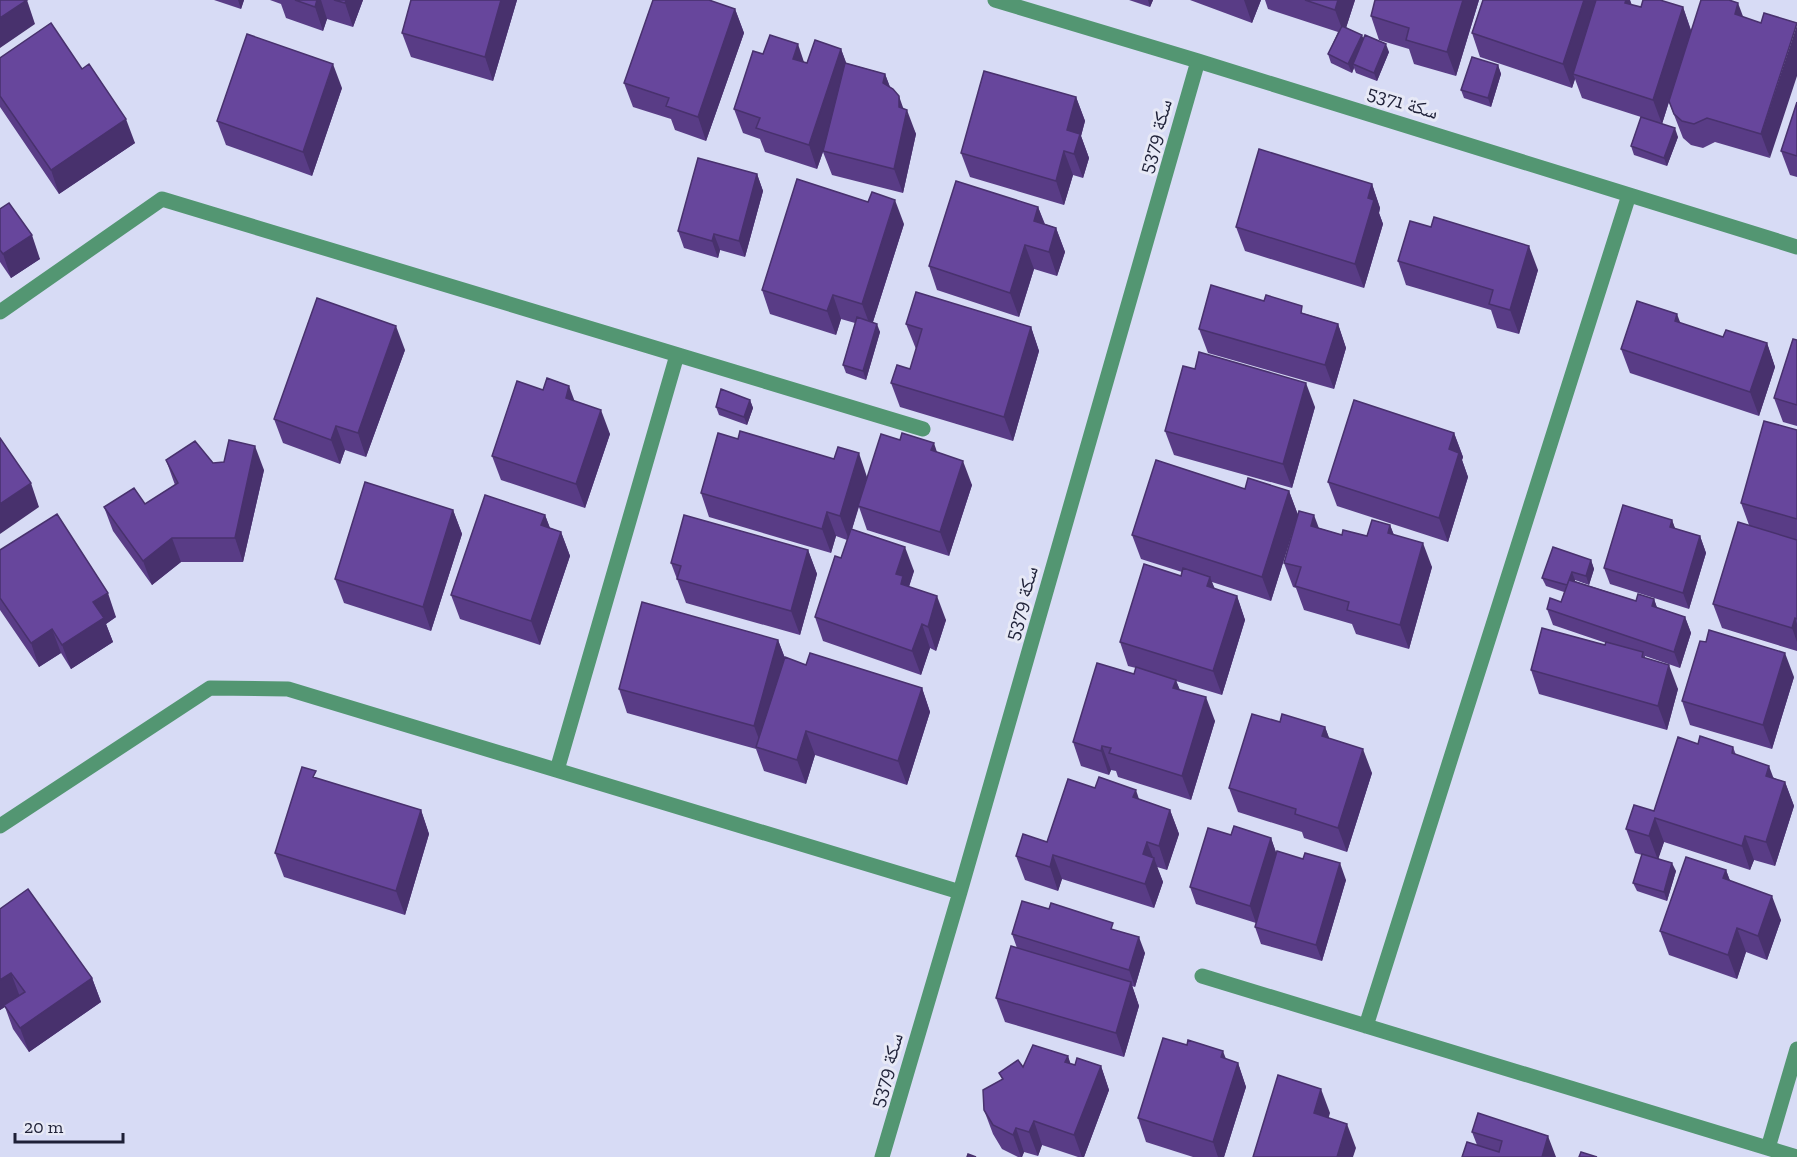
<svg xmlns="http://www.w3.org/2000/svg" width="1797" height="1157" viewBox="0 0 1797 1157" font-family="'Zilla Slab','Noto Naskh Arabic',serif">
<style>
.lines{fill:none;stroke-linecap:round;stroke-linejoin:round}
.minor{stroke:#539672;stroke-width:15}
.wall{fill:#593c86}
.shaded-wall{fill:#48316d}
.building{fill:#67469c;stroke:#48316d;stroke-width:1.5}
.labels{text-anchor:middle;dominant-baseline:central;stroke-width:6;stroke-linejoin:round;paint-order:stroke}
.street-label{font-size:20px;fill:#1e2037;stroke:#e7e9f6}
</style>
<rect width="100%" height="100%" fill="#d7dbf5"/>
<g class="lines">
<path class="minor" d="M995,0L1198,61L1797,247
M0,312L162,199L923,429
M557,770L677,355
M0,826L210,688L288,689L960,892
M1202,976L1797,1157
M1366,1026L1629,195
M1768,1148L1797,1049
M882,1157L960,892L1198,61"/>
</g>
<path class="wall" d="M214,0H244L241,9Z
M270,0H363L353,27L327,19L323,31L286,18L281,4Z
M411,0H517L493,81L411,57L402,33Z
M1129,0H1153L1150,7Z
M1190,0H1261L1252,23Z
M1265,0H1355L1346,28L1389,52L1377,81L1356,73L1354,68L1352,73L1331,63L1328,54L1338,32L1268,9Z
M1479,0L1456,76L1414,64L1409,49L1379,40L1371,16Z
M1483,0H1630L1631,5L1641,7H1683L1691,30L1729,0L1770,158L1715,142L1703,148L1691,145L1683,138L1669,102L1662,124L1678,137L1667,166L1634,155L1631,146L1641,117L1582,98L1575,79L1572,88L1480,57L1472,33Z
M735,9L744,33L706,141L675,130L671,119L633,107L624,83Z
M841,49L846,63L885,74L890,87L903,108L916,134L903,193L832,175L823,152L817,169L765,152L760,139L743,133L734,109L763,54L807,63Z
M0,58L82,69L135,143L59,194L0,107Z
M1498,65L1501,74L1491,107L1464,98L1461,90Z
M342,88L312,176L226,145L217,121Z
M1076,97L1085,121L1081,136L1089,158L1083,178L1073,175L1064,205L970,177L961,153Z
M1797,102V177L1790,175L1781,151Z
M757,174L763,191L745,257L720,250L718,258L684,248L678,231Z
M1372,184L1380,208L1379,213L1383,224L1364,288L1245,251L1236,227Z
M1038,207L1045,224L1056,228L1065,252L1057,276L1034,269L1019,317L937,290L929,266Z
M0,209L40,259L11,278L0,262Z
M904,224L873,322L880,332L866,380L846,373L843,365L855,323L841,319L836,335L770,314L762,290Z
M1398,261L1538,270L1519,334L1497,328L1491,310L1406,285Z
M1264,301L1338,324L1346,348L1334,389L1208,353L1199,329Z
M906,324L1031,327L1039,351L1013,441L900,407L891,383L910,369L916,349Z
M1723,337L1767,343L1775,367L1759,416L1630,373L1621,349Z
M1797,340V426L1783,422L1774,398Z
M405,350L366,457L345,450L340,464L283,443L274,419Z
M1195,369L1315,407L1292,488L1174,455L1165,431Z
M750,400L753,408L747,425L719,415L716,407Z
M575,401L610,434L585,508L501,480L492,456Z
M1797,430V651L1722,628L1713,604L1749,525L1741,503Z
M1454,433L1463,457L1462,460L1468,477L1448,542L1337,506L1328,482Z
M937,452L972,485L949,556L867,530L859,507L852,529L914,571L909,587L946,620L936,651L930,648L921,675L823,641L815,617L841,558L847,540L836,536L831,553L709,517L701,493L867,477Z
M166,460L213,463L264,470L243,562H181L152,585L113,531L104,507L145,504L175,485Z
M1245,489L1289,491L1298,515L1271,601L1212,582L1215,589L1237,596L1245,620L1222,695L1176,681L1180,690L1215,721L1191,800L1118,777L1116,771L1111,770L1109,775L1081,766L1073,742L1134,674L1136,668L1128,666L1120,642L1181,576L1182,572L1141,559L1132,535Z
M453,510L462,534L431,631L344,603L335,579Z
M545,515L550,528L561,532L570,556L540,645L460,619L451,595Z
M1672,520L1675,529L1700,536L1706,553L1689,609L1610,584L1604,568Z
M1390,525L1394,535L1432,567L1409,649L1356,634L1352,624L1304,610L1296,588L1293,587L1284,563L1319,528L1342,535L1367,536Z
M0,550L116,617L106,624L113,642L71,669L61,653L39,667L0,610Z
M808,550L817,574L800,635L686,603L671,563Z
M1591,560L1594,569L1589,585L1575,580V581L1636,601L1654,599L1657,608L1685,617L1691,633L1680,668L1645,656V658L1678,689L1667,730L1539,694L1531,670L1605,645L1606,643L1553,625L1547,609L1561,602L1564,592L1546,586L1542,578Z
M778,640L785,658L806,665L922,688L930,712L907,785L815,755L806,784L764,771L756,749L627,713L619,689Z
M1794,677L1772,749L1690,725L1682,701Z
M1280,722L1325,727L1329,738L1372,773L1347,852L1304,838L1302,832L1238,812L1229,788Z
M1698,744L1733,747L1736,755L1774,778L1785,782L1794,806L1775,866L1754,860L1750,870L1664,842L1658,858L1676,871L1667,901L1637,891L1633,883L1642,855L1635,853L1626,829L1654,811Z
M318,779L421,810L429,834L405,915L284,877L275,853Z
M1095,788L1139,799L1170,810L1179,834L1167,870L1157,867L1163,882L1154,908L1062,879L1058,891L1025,880L1016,856L1047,842Z
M1231,835L1271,838L1276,853L1346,880L1322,961L1261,944L1255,927L1262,903L1256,923L1196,904L1190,887Z
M1726,870L1730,881L1781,920L1767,960L1746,952L1737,979L1669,955L1660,931Z
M0,909L92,978L101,1002L29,1052L13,1029L5,1007L0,1010Z
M1116,930L1145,953L1135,987L1132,986L1139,1006L1124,1057L1005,1022L996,998L1017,948L1012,934Z
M1068,1056L1070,1064L1075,1065L1101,1066L1109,1090L1084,1157H1078L1042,1145L1038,1156L1024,1152L1022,1157H1018L1002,1149L993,1134L984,1110L1002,1079L999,1073Z
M1226,1059L1238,1063L1246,1087L1224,1157H1193L1146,1142L1138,1118Z
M1472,1132L1556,1157H1462L1477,1145Z"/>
<path class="shaded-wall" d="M27,0L35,24L0,48V18Z
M238,0H244L241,9Z
M317,0H321L327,19L323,31L315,7Z
M346,0H363L353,27L345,3Z
M501,0H517L493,81L485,57Z
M1148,0H1153L1150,7Z
M1244,0H1261L1252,23Z
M1338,0H1355L1344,34L1335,10Z
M1463,0H1479L1456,76L1447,52Z
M1584,0H1601L1573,74L1575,79L1572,88L1563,64Z
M1626,0H1630L1637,19L1625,3Z
M1738,3L1747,27L1735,14Z
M1683,7L1691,31L1662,124L1653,100Z
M735,9L744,33L706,141L698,117Z
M1797,25V76L1770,158L1761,134Z
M1362,35L1365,43L1353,64L1354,68L1352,73L1348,64Z
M798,44L806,68L793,59Z
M1386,44L1389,52L1377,81L1374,73Z
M841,49L850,73L817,169L809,145Z
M333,64L342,88L312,176L303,152Z
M1498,65L1501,74L1491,107L1488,98Z
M885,74L894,98L883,83Z
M899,96L906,116L907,110L916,134L903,193L894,169Z
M1076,97L1085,121L1081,136L1089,158L1083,178L1074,154L1067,130Z
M126,119L135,143L59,194L51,170Z
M1675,128L1678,137L1667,166L1664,158Z
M1064,151L1073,175L1064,205L1056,181Z
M757,174L763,191L745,257L739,241Z
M1372,184L1380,208L1379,213L1383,224L1364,288L1355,264L1368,198Z
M895,200L904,224L871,328L862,304Z
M1038,207L1047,231L1034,221Z
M1056,228L1065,252L1057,276L1049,252Z
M714,234L720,250L718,258L712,241Z
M32,235L40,259L11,278L3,254Z
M1025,245L1034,269L1019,317L1010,293Z
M1529,246L1538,270L1519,334L1510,310Z
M833,295L841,319L836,335L827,311Z
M1677,314L1686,338L1675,321Z
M877,324L880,332L866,380L863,371Z
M1338,324L1346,348L1334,389L1325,365Z
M396,326L405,350L366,457L358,433Z
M1031,327L1039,351L1013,441L1004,417Z
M1767,343L1775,367L1759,416L1750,392Z
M1306,383L1315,407L1292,488L1283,464Z
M569,386L578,410L566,398Z
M750,400L753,408L747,425L744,417Z
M601,410L610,434L585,508L576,484Z
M336,426L345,450L340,464L331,440Z
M1454,433L1463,457L1462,460L1468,477L1448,542L1439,518L1449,449Z
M934,443L942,467L931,450Z
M255,446L264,470L243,562L235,538Z
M859,453L867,477L849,540L840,516Z
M963,461L972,485L949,556L940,532Z
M31,483L39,507L0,534V504Z
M1289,491L1298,515L1271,601L1262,577Z
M453,510L462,534L431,631L423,607Z
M827,512L836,536L831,553L822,529Z
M545,515L554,539L541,525Z
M1314,515L1323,539L1311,526Z
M1672,520L1678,536L1670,527Z
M1390,525L1399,549L1388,533Z
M561,532L570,556L540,645L531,621Z
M1700,536L1706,553L1689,609L1683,593Z
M172,538L181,562L152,585L143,561Z
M1423,543L1432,567L1409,649L1400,625Z
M905,547L914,571L908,589L910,608L896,574Z
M808,550L817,574L800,635L791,611Z
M1591,560L1594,569L1589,585L1586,576Z
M1572,572L1575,580L1571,594L1568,585Z
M1210,577L1219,601L1207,586Z
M108,593L116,617L106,624L113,642L71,669L62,645L93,602Z
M937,596L946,620L936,651L928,627Z
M1237,596L1245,620L1222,695L1213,671Z
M1654,599L1660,616L1652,606Z
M1685,617L1691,633L1680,668L1674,652Z
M1795,618L1797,624V642L1792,628Z
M922,624L930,648L921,675L912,651Z
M52,629L61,653L39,667L31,643Z
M778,640L787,664L763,750L754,726Z
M1785,653L1794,677L1772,749L1763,725Z
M1669,665L1678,689L1667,730L1658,706Z
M1176,680L1185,704L1173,688Z
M922,688L930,712L907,785L898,761Z
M1206,697L1215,721L1191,800L1182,776Z
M1325,727L1334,751L1322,736Z
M806,731L815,755L806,784L797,760Z
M1102,746L1111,770L1109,775L1101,751Z
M1363,749L1372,773L1347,852L1338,828Z
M1769,766L1778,790L1766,776Z
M1785,782L1794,806L1775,866L1766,842Z
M1136,790L1144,814L1133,797Z
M421,810L429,834L405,915L396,891Z
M1170,810L1179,834L1167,870L1159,846Z
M1655,818L1664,842L1658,860L1649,836Z
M1745,836L1754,860L1750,870L1742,846Z
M1271,838L1277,855L1256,923L1250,906Z
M1147,842L1154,860V858L1163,882L1154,908L1145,884L1143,854Z
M1053,855L1062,879L1058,891L1050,867Z
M1340,863L1346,880L1322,961L1316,945Z
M1672,863L1676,871L1667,901L1664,892Z
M1726,870L1735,894L1723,878Z
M1772,896L1781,920L1767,960L1758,936Z
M1737,928L1746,952L1737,979L1728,955Z
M1139,937L1145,953L1135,987L1129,970Z
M11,973L20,997L0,1010V980Z
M92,978L101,1002L29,1052L20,1028Z
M1131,982L1139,1006L1124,1057L1116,1033Z
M1223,1051L1232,1075L1221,1057Z
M1068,1056L1076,1080L1065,1062Z
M1238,1063L1246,1087L1224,1157H1218L1213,1142Z
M1101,1066L1109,1090L1084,1157H1082L1074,1135Z
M1321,1089L1330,1113L1323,1137L1314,1113Z
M1034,1121L1042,1145L1038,1156L1029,1132Z
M1347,1124L1356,1148L1353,1157H1337Z
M1016,1128L1024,1152L1022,1157H1021L1013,1135Z
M1548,1136L1556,1157H1542Z"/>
<path class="building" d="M0,0H27L0,18Z
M295,0H317L315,7Z
M334,0H346L345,3Z
M411,0H501L485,57L402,33Z
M653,0H709L735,9L698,117L666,106L669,98L624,83Z
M1305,0H1338L1335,10Z
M1375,0H1463L1447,52L1406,40L1409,28L1371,16Z
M1483,0H1584L1563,64L1472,33Z
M1596,0H1626L1625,3L1641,7L1643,0H1660L1683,7L1653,100L1573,74Z
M1701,0H1729L1738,3L1735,14L1761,23L1764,13L1797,23L1761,134L1707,118L1694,124L1682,121L1674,114L1669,101Z
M51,23L82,69L89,64L126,119L51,170L0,96V58Z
M1342,26L1362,35L1348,64L1328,54Z
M247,34L333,64L303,152L217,121Z
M770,35L798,44L793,59L807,63L815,40L841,49L809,145L756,128L760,118L734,109L753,51L763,54Z
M1365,35L1386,44L1374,73L1353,64Z
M1472,57L1498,65L1488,98L1461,90Z
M845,63L885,74L883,83L893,89L899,96V107L907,110L894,169L823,151Z
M984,71L1076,97L1067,130L1080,134L1074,154L1064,151L1056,181L961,153Z
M1797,102V156L1781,151Z
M1641,117L1675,128L1664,158L1631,146Z
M1259,149L1372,184L1368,198L1374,200L1355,264L1236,227Z
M698,158L757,174L739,241L714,234L712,241L678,231Z
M797,179L868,202L872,192L895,200L862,304L833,295L827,311L762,290Z
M956,181L1038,207L1034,221L1056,228L1049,252L1025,245L1010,293L929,266Z
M9,203L32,235L3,254L0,250V209Z
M1434,217L1529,246L1510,310L1489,304L1493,290L1398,261L1410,221L1431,227Z
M1211,285L1264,301L1266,295L1302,306L1301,313L1338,324L1325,365L1199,329Z
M916,292L1031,327L1004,417L891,383L897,365L910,369L922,329L906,324Z
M317,298L396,326L358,433L336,426L331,440L274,419Z
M1637,301L1677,314L1675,321L1723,337L1726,330L1767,343L1750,392L1621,349Z
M857,317L877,324L863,371L843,365Z
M1793,339L1797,340V405L1774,398Z
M1199,352L1306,383L1283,464L1165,431L1183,366L1195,369Z
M547,378L569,386L566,398L601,410L576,484L492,456L517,381L543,390Z
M721,389L750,400L744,417L716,407Z
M1354,400L1454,433L1449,449L1459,453L1439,518L1328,482Z
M1764,421L1797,430V519L1741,503Z
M740,431L834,459L838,447L859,453L840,516L827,512L822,529L701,493L718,433L738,439Z
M902,433L934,443L931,450L963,461L940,532L858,506L881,434L900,440Z
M0,438L31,483L0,504Z
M229,440L255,446L235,538H172L143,561L104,507L134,488L145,504L178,483L166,460L195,441L213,463L224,462Z
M1156,460L1245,489L1248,478L1289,491L1262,577L1132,535Z
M365,482L453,510L423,607L335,579Z
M485,495L545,515L541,525L561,532L531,621L451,595Z
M1623,505L1672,520L1670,527L1700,536L1683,593L1604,568Z
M1299,511L1314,515L1311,526L1342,535L1343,530L1367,536L1372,520L1390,525L1388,533L1423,543L1400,625L1347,610L1349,602L1295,586L1301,567L1284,563Z
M57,514L108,593L93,602L104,618L62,645L52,629L31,643L0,598V550Z
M684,515L808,550L791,611L677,579L681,566L671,563Z
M1738,522L1797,540V619L1795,618L1792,628L1713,604Z
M851,529L905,547L896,574L903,576L901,584L937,596L928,627L922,624L912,651L815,617L835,556L841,558Z
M1553,547L1591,560L1586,576L1572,572L1567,585L1542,578Z
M1144,564L1181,576L1183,568L1210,577L1207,586L1237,596L1213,671L1120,642Z
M1569,580L1636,601L1638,594L1654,599L1652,606L1685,617L1674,652L1547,609L1550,598L1561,602Z
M642,602L778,640L754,726L619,689Z
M1542,628L1605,645L1606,642L1643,652L1642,657L1669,665L1658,706L1531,670Z
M1709,630L1785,653L1763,725L1682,701L1700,641L1706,642Z
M810,653L922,688L898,761L806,731L797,760L756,747L785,657L806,665Z
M1097,663L1134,674L1136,667L1176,680L1173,688L1206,697L1182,776L1109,753L1111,748L1102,746L1101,751L1073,742Z
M1252,714L1280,722L1282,714L1325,727L1322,736L1363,749L1338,828L1295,814L1296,809L1229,788Z
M1700,736L1733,747L1732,753L1769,766L1766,776L1785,782L1766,842L1745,836L1742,846L1655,818L1649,836L1626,829L1634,805L1654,811L1678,737L1698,744Z
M302,767L316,771L313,777L421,810L396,891L275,853Z
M1099,777L1136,790L1133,797L1170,810L1159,846L1147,842L1143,854L1154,858L1145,884L1053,855L1050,867L1016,856L1023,834L1047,842L1068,779L1095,788Z
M1234,826L1271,838L1250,906L1190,887L1208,828L1231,835Z
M1277,851L1303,859L1305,853L1340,863L1316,945L1255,927Z
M1642,854L1672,863L1664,892L1633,883Z
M1686,857L1726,870L1723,878L1772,896L1758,936L1737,928L1728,955L1660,931Z
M28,889L92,978L20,1028L4,1005L25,992L11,973L0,980V909Z
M1022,901L1049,909L1051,903L1113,923L1111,929L1139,937L1129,970L1012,934Z
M1011,946L1131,982L1116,1033L996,998Z
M1163,1038L1187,1045L1188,1040L1223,1051L1221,1057L1238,1063L1213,1142L1138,1118Z
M1033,1045L1068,1056L1065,1062L1075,1065L1077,1058L1101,1066L1074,1135L1034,1121L1029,1132L1016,1128L1013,1135L993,1125L984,1110L983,1090L1003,1079L999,1073L1018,1060L1023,1067Z
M1278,1075L1321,1089L1314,1113L1347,1124L1337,1157H1253Z
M1478,1113L1548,1136L1542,1157H1462L1467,1142L1499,1152L1502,1141L1472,1132Z
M1581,1152L1597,1157H1579Z
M968,1154L976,1157H967Z"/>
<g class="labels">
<g class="street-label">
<text transform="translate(1403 102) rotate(17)">سكة 5371</text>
<text transform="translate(1155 136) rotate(-74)">سكة 5379</text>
<text transform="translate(1021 603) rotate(-74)">سكة 5379</text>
<text transform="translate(886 1070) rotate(-74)">سكة 5379</text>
</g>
</g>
<path d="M15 1133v9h108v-9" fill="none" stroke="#1e2037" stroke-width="3"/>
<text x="24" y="1133" font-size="18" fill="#1e2037" stroke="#e7e9f6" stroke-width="4.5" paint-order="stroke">20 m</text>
</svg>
